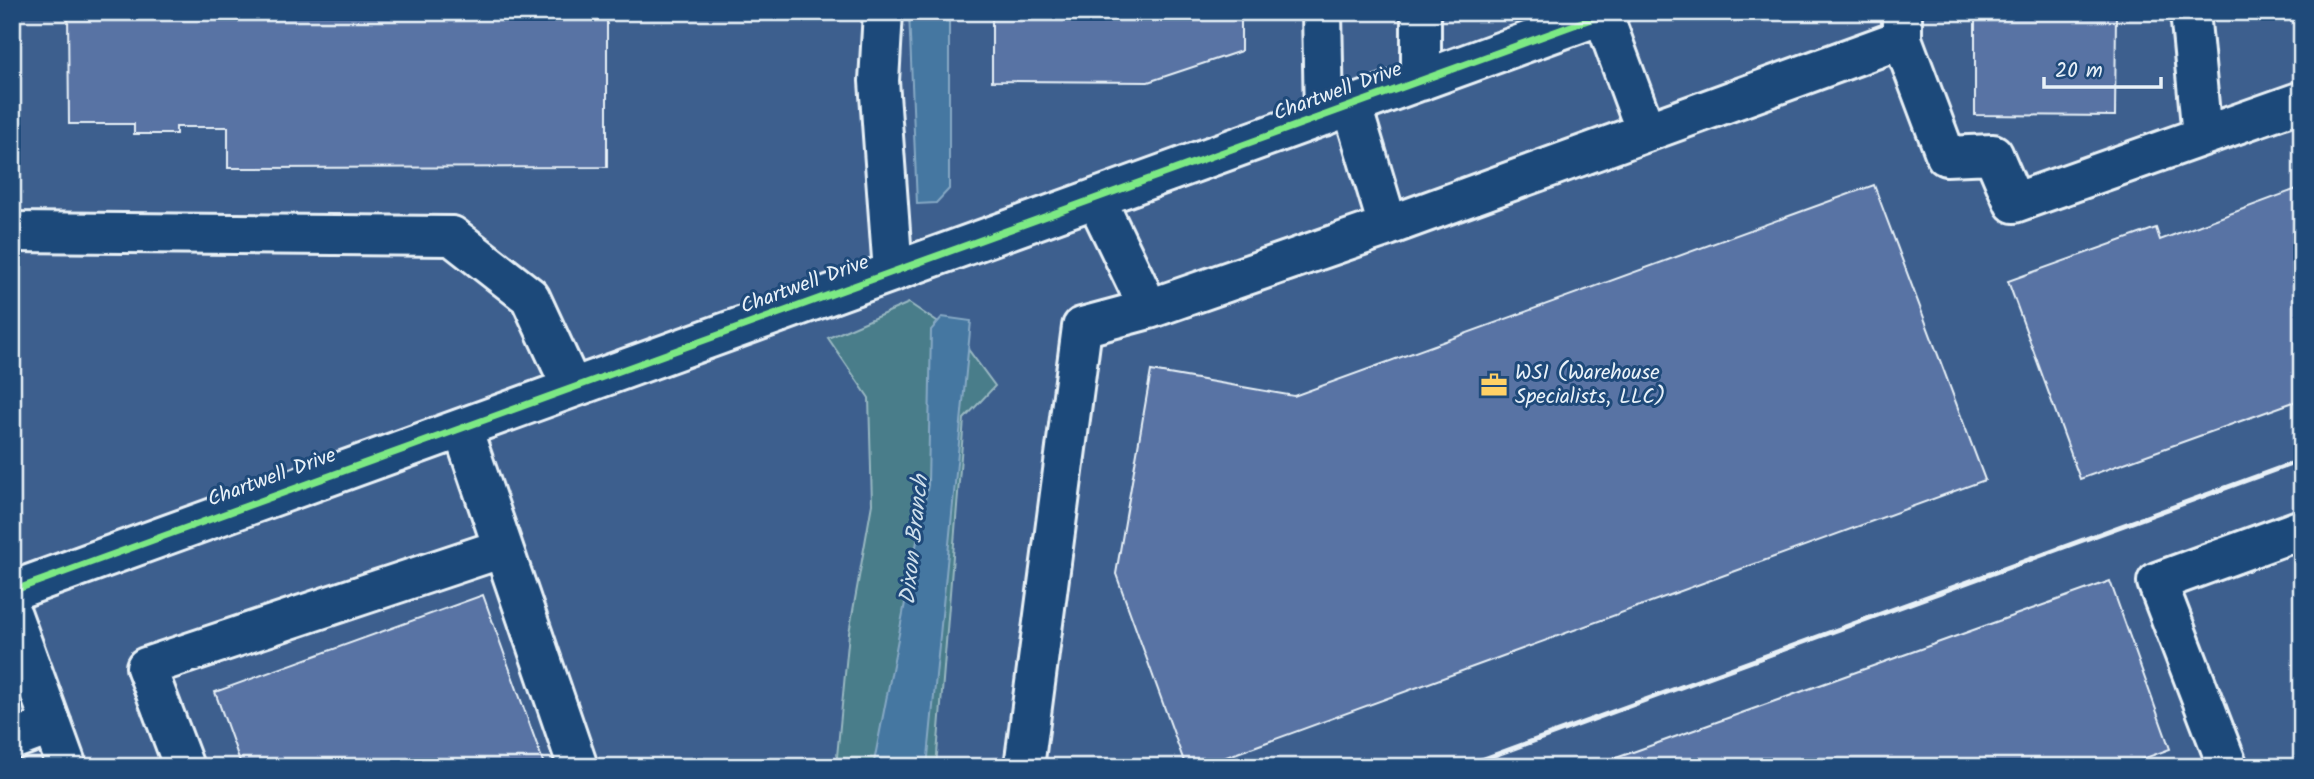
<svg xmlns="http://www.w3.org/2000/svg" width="2314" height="779" viewBox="0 0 2314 779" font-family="Kalam,sans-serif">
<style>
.built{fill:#3c5f8e}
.green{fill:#497d8a;stroke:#98b7c1;stroke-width:2}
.water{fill:#4477a1;stroke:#86a8c4;stroke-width:2}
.building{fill:#5873a4;stroke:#e8f1f8;stroke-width:2}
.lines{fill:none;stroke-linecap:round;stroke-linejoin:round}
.minor-casing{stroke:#e8f1f8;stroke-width:44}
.minor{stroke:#1f4a7a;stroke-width:38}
.rail{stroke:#e8f1f8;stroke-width:5}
.cycleway-casing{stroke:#1f4a7a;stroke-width:11}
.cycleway{stroke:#7ce984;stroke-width:7}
.labels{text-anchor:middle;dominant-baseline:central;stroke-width:6;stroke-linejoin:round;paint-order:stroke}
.street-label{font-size:21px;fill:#e8f1f8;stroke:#1f4a7a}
.poi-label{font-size:21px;fill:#e8f1f8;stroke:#1f4a7a;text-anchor:start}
.water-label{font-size:23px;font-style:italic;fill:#cfdfeb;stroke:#1f4a7a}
</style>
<rect width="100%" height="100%" fill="#2a5282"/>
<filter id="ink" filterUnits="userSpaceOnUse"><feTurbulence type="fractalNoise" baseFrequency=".0143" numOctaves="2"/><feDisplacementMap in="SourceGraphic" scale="14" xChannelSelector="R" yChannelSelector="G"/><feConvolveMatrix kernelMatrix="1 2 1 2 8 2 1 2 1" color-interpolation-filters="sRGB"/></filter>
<g filter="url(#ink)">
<path class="built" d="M12,12H2302V767H12Z"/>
<path class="green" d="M909,303L959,337L995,386L964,419L936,767H836L849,633L872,504L869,398L828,338Z"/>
<path class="water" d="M909,12H949V189L936,203L917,204Z
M942,317L971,321L927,767H873L928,485L931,330Z"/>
<path class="building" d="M68,12H607V167L228,168V127H176V134H134V124H69Z
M992,12H1241V51L1148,82L992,81Z
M1975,12H2116L2115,116L1975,115Z
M1874,185L1985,480L1199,767H1186L1116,574L1151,371L1294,396Z
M2302,187V399L2080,479L2008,281L2156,228L2160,240Z
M2110,581L2170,749L2121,767H1591Z
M483,595L545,767H242L215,692Z"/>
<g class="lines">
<g class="minor-casing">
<path id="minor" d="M883,12L879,81L893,272
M1322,12L1324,116
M1421,12V81
M2190,12L2202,136
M1603,15L1646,132
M1902,39L1946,156L1993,154L2014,203L2302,101
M1096,199L1149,309L1388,226L1352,106
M1388,226L1902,39V12
M12,232L452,236L530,297L572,388
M462,428L578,767
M12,591L1610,12
M12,615L67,767
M12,740L52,725
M184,767L146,667L503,548
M1024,767L1082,327L1149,309
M2228,767L2157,582L2302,529"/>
</g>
<use href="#minor" class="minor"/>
<path class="rail" d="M1462,767L2302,460"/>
<g class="cycleway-casing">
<path id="cycleway" d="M12,591L1610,12"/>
</g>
<use href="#cycleway" class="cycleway"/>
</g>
</g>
<defs>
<g id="office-bare" transform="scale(2.1)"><path d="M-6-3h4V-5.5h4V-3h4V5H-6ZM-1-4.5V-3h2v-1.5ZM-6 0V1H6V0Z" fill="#ffd166" stroke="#1f4a7a" stroke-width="2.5" paint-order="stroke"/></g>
</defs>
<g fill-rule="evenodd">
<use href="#office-bare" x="1494" y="385"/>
</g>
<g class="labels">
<g class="street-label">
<text transform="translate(1338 92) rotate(-20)">Chartwell Drive</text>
<text transform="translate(805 285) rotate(-20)">Chartwell Drive</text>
<text transform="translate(272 478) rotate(-20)">Chartwell Drive</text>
</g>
<g class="poi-label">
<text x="1515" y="373">WSI (Warehouse<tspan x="1515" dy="24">Specialists, LLC)</tspan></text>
</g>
<g class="water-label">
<text transform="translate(915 540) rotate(-84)">Dixon Branch</text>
</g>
</g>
<rect width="2314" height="779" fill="none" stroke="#1f4a7a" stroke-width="42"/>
<rect x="21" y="21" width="2272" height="737" fill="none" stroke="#e8f1f8" stroke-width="2.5" filter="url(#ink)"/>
<path d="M2044 77v10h117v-10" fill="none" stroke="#e8f1f8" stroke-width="3.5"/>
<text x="2055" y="77" font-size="21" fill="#e8f1f8" stroke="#1f4a7a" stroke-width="5" paint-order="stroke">20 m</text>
</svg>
